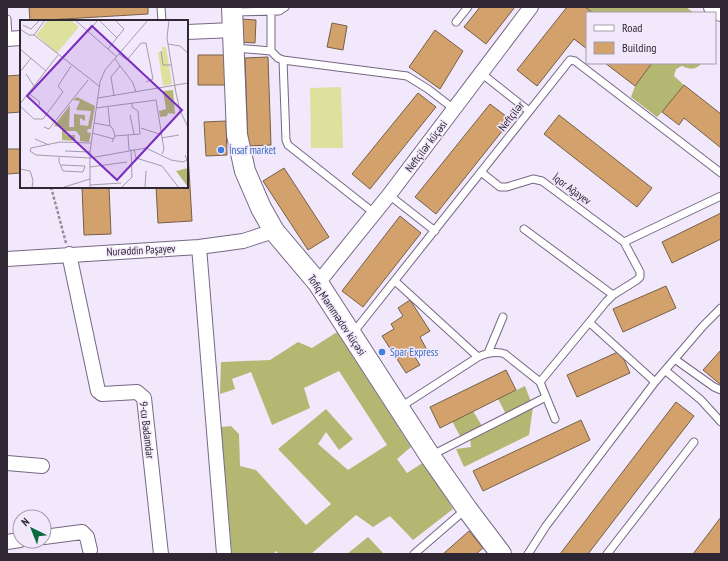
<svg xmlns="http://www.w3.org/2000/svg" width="728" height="561" viewBox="0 0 728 561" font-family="'PT Sans Narrow',sans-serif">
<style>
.green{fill:#dce19d}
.forest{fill:#b3b772}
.building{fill:#d3a16c;stroke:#765f47}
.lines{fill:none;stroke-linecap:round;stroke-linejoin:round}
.lane-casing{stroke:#766784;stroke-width:9}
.street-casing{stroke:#766784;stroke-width:16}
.secondary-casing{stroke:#766784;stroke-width:22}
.path{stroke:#958c9c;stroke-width:2.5;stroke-dasharray:3 2;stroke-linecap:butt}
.lane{stroke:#fff;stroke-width:7}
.street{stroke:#fff;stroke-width:14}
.secondary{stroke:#fff;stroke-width:20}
.shop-dot{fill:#3f7fe0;stroke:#f2e8fc;stroke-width:1.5}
.labels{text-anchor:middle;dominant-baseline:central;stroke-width:3;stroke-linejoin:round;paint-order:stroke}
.street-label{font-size:11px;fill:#2f2834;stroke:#f2e8fc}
.shop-label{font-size:11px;fill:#366cbe;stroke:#f2e8fc;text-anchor:start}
.inset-road{fill:none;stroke:#a49bac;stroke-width:1}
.view{fill:#7b2cbf;fill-opacity:0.15;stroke:#7b2cbf;stroke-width:2}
.inset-edge{fill:none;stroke:#2f2834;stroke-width:2}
</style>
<rect width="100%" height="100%" fill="#f2e8fc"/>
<path class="green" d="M341,87L343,148H311L310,88Z"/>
<path class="forest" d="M585,7H686L694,13H593Z
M652,63H702C696,70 691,70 682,66L676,69L674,76L684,85L662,112L657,117L631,97L635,86Z
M337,332L411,447L397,459L407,473L424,462L453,509L413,540L390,516L373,527L356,515L311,554H279L276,551L273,554H232L221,427L231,426L239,434L240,466L256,470L306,525L331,504L278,449L326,409L353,439L339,450L326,432L318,444L348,470L387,445L339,371L304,388L310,408L272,425L251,372L232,379L235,389L220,394L221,362L270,360L298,342L312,348Z
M525,386L533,407L529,435L464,467L456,449L471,447L470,439L462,440L452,421L473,411L482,426L495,427L505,412L498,399Z
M368,537L384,554H347Z"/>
<path class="building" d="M29,7H148V14L30,21Z
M480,7H515L486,44L464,27Z
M567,7H585L593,13H587V49L574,39L537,86L517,70Z
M241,19L256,20L255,43L239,42Z
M332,23L347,26L343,50L327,47Z
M435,30L463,51L440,89L409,67Z
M198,55H226V85H198Z
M268,57L271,145L248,146L245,58Z
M605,63H652L635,86Z
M21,75V112L7,113V76Z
M684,85L721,114V148L684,118L679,125L662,112Z
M418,93L436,107L370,189L352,174Z
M490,104L511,120L436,214L415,197Z
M559,115L652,188L637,207L544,134Z
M226,121L227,155L206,156L204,122Z
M187,136L192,221L158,223L156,187H187Z
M7,149H21V173L7,174Z
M284,168L329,237L308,250L263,181Z
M82,187H109L111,234L84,235Z
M721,213V239L672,263L662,242Z
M400,216L421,233L363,307L342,291Z
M666,286L676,308L623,332L613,309Z
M410,300L430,331L420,337L427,350L415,357L420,365L406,373L382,336L394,329L391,324L403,316L398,308Z
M721,350V385L703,370Z
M620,351L630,373L577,397L567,375Z
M506,370L516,390L440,428L430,407Z
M676,402L694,416L588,554H560Z
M581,420L590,440L483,491L473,471Z
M721,517V554H693Z
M469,531L483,548L476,554H443Z"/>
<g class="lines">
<g class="lane-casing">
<path id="lane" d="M161,7L162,21
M271,11V51
M234,12L279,11L285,7
M7,19L8,39
M456,22L468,7
M235,48L271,51L278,58L283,60L407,76L428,89L454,109
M283,60L286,140L288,145L374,213
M481,73L529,111
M481,172L500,187H507L533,179L542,181L624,242L640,272V277L637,280L613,295L606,302L540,382
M389,195L435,231
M524,229L613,295
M624,242L721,196
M395,281L478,357C487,353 496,351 505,354L540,382L555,419
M590,323L655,382
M353,333L570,60L575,61L721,173
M488,353L503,317
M676,360L714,387L721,390
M666,371L701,400L721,422
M399,408L478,357
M430,456L546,397
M414,554L466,509
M528,554L546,526L655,382L703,326L721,308
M607,554L694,442"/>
</g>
<g class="street-casing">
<path id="street" d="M187,32L233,30
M7,39L21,38
M199,247L224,554
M69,254L98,391L102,394L137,392L144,398L161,554
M7,259L199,247L243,241L274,231
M318,283L389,195L531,7
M7,463L42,466
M44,537L82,532L87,537L90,550
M7,542L20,540"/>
</g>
<g class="secondary-casing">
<path id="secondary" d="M232,7L237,135L245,171L261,208L274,231L318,283L430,456L467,509L501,554
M714,7L721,11"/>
</g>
<path class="path" d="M51,187L66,243"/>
<use href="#lane" class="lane"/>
<use href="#street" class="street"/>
<use href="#secondary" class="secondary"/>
</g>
<g class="shop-dot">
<circle cx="221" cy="150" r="4"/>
<circle cx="382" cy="352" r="4"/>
</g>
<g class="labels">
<g class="street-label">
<text transform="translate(511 116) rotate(-52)">Neftçilər</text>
<text transform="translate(426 146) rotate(-53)">Neftçilər küçəsi</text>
<text transform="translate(572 189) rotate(36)">İqor Ağayev</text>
<text transform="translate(141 250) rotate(-3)">Nurəddin Paşayev</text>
<text transform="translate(337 315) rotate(56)">Tofiq Məmmədov küçəsi</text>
<text transform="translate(147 430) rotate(83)">9-cu Badamdar</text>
</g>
<g class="shop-label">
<text x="229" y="150">İnsaf market</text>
<text x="390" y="352">Spar Express</text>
</g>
</g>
<g transform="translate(20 20)">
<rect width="168" height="168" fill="#f2e8fc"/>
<path d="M28,0H51L59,7L37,33L16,15ZM142,27H146L152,64L143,66L138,32L142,31Z" fill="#dce19d"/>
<path d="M153,70L155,94L148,93L147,96L140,97L139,91L146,89L143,71ZM57,77L75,86L71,109H68L67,112L71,113L69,122L60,121V116L56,111H46V115H55V121L42,120V107L34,106L50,85L49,107H54V94L65,95V101L60,98V105L68,106L71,91L56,90L60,81L53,80ZM168,148V167L156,151Z" fill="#b3b772"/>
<path class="inset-road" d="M55,0L97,37M79,0L97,18M149,0L147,18L156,73L160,91L168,107M3,5L11,9L20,0M0,9L9,15H14M68,12L78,0M14,15L79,66M14,15L25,0M148,24L160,26L168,33M0,29L26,51M88,29L104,9L95,0M141,31L143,45H151M99,34L107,40L121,23H126L133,59L126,62M95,39L113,63L116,72M0,52L11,38M6,54L14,66M8,73L20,82L19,85M94,76L91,57L100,46M78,78L168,63M0,84L38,35M0,86L14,99H23L43,72L38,66L51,46M88,87L90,106L93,109L95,116L92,122M76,88L136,80L144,129L142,134M110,95L114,114M74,103L90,106M24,107L29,109L68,60M121,108L142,115M72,113L94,119M108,115L109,130M95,116L120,114L118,91L112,87V83M141,118L159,115M15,119L29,125M71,123L40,122L11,128L10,131L16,135L70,138L126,128L151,140L163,142L167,140L165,135M114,129L116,138L142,146L159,168M45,131L70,132M39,137V142L43,151L63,152L65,146L41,145M70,147L107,142M0,149L10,151L13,160L12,168M70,165L101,163M41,168L70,159M70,168V132L80,62L85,50L128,0M101,168L112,157L111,129M125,168L126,151"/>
<path class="view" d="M72,6L162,90L97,160L7,76Z"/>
<rect width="168" height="168" class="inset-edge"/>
</g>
<rect width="728" height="561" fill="none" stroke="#2f2834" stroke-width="16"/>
<rect x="586" y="12" width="130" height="52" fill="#f2e8fc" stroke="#a49bac"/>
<rect x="594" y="25" width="20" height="6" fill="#ffffff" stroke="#a49bac"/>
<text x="622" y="32" font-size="12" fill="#2f2834">Road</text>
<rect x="594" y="42" width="20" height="12" fill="#d3a16c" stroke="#a49bac"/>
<text x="622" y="52" font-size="12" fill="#2f2834">Building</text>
<g transform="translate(32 529) rotate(317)"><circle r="19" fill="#f2e8fc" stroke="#a49bac"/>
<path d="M0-3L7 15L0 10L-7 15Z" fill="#086b40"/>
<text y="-6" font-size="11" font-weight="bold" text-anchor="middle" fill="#2f2834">N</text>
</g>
</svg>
